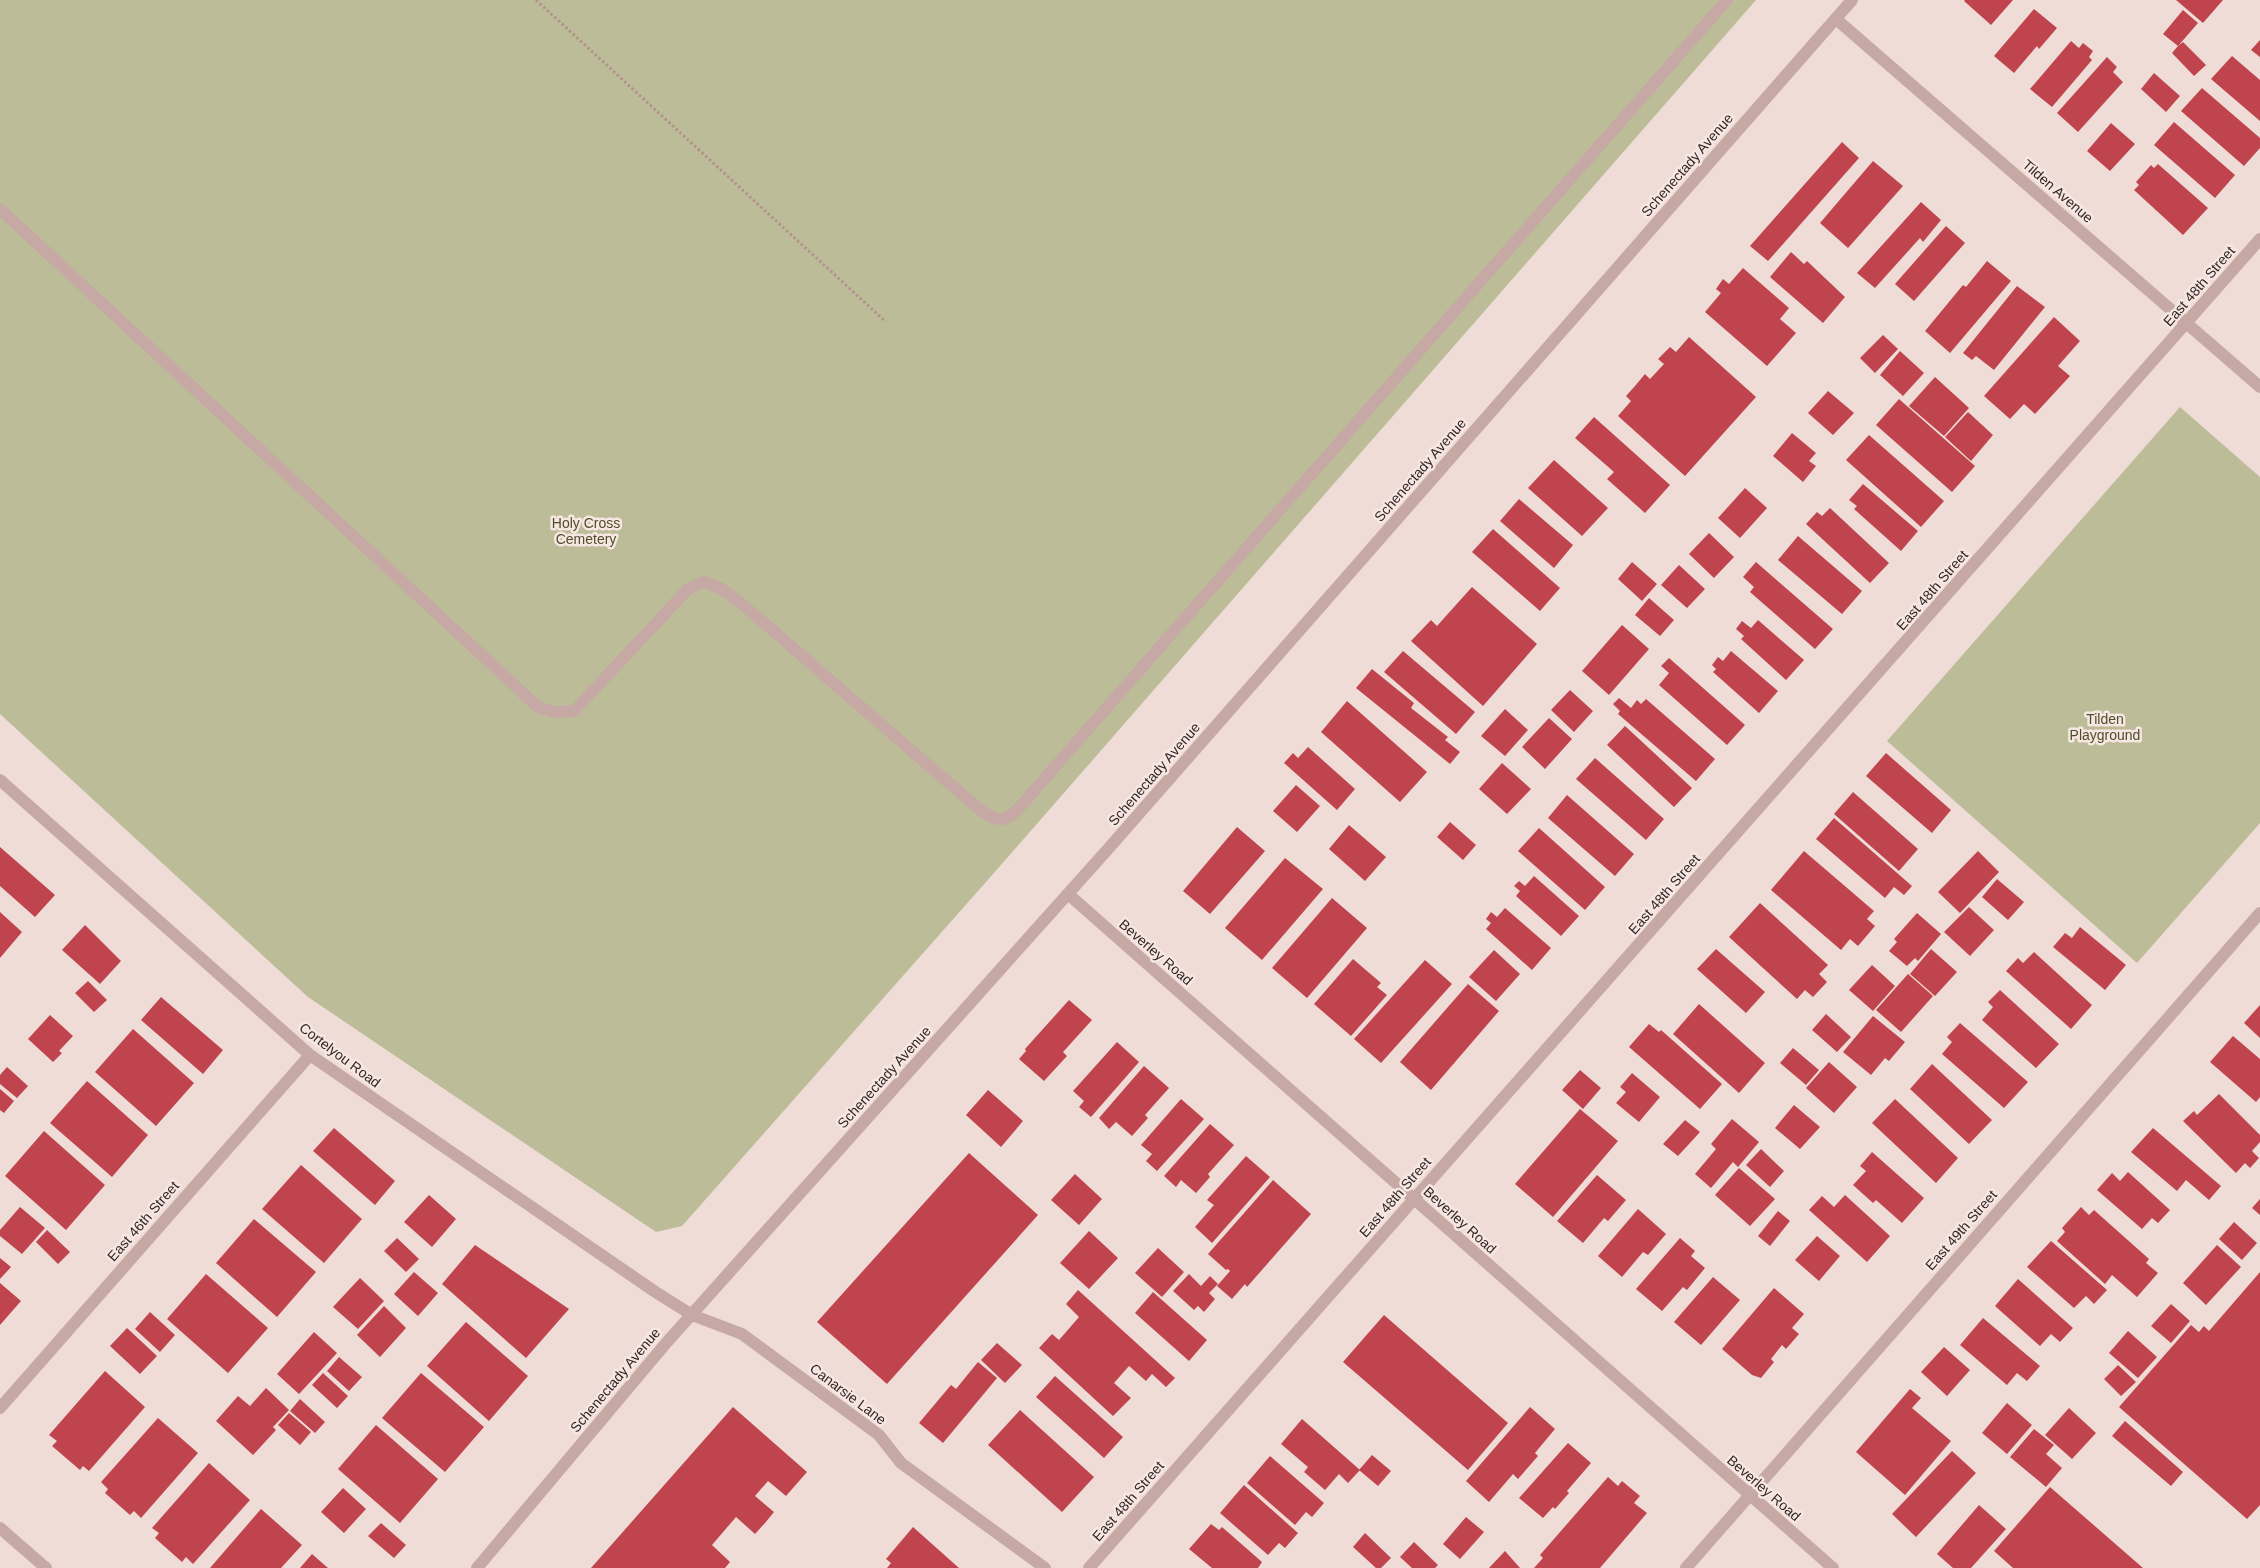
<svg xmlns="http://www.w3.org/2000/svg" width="2260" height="1568" viewBox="0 0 2260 1568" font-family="Arial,sans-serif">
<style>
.green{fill:#bcbd98}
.building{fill:#c0444d}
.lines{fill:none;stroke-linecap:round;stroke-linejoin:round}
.path{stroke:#b2928e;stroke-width:3;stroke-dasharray:2.5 2.5;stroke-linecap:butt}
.minor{stroke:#c6a9a4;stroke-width:12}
.labels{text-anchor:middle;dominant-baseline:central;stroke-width:5;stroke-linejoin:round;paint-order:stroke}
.street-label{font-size:14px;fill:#322525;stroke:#f7e7e2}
.park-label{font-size:14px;fill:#4d4f2a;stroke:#f7e7e2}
</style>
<rect width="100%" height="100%" fill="#efdcd7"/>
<path class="green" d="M0,0H1756L1008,857L682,1226L656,1232L308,997L0,714Z
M2180,407L2260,477V823L2137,963L1887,741Z"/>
<path class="building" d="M1965,0H2013L1991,25L1964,1Z
M2176,0H2223L2203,23Z
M2034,9L2057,28L2039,49L2037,46L2014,73L1994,56Z
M2183,10L2198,23L2178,46L2183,42L2206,65L2194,76L2172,53L2178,46L2163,34Z
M2260,40V57L2251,50Z
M2071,41L2079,48L2083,43L2093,51L2089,57L2092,60L2052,107L2030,89Z
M2232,56L2260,80V121L2211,79Z
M2107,57L2117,67L2113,72L2123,82L2078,132L2057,113Z
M2154,73L2180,96L2166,112L2141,89Z
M2202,88L2260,138V148L2244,166L2181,111Z
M2174,122L2235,175L2215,198L2154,145Z
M2111,123L2135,144L2110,171L2087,151Z
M1842,142L1859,158L1768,261L1750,246Z
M1873,161L1903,186L1848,248L1820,223Z
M2158,164L2208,208L2183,235L2134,190L2139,185L2136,182L2151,165L2154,168Z
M1921,202L1941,220L1923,242L1920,238L1875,288L1857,273Z
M1946,226L1965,243L1914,301L1895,284Z
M1791,252L1804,264L1807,261L1845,297L1823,323L1770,277Z
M1987,261L2011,281L1950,353L1925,331L1963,285L1966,287Z
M1743,268L1789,308L1780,319L1796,333L1767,366L1705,312L1721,293L1716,289L1723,279L1729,284Z
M2017,286L2045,307L1994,370L1976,356L1972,360L1963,353Z
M2054,317L2080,341L2058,366L2070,376L2035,414L2024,404L2010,419L1984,396Z
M1883,335L1898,349L1875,373L1860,358Z
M1689,337L1756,397L1685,476L1618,416L1631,401L1626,396L1635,386L1645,374L1650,379L1664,364L1658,359L1670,347L1676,352Z
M1900,351L1924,373L1903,396L1880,375Z
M1935,377L1969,408L1944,436L1909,406Z
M1828,391L1854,413L1833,435L1808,413Z
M1899,399L1975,466L1952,492L1876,425Z
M1968,412L1993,435L1971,461L1945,437Z
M1594,417L1670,485L1645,513L1607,479L1614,472L1575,438Z
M1792,433L1816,453L1809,461L1816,466L1803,482L1773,456Z
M1869,435L1944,501L1921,527L1846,460Z
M1554,460L1608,508L1582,536L1528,488Z
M1863,484L1918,531L1901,551L1854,509L1857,506L1849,500Z
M1745,488L1767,508L1740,538L1718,518Z
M1519,499L1573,545L1554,568L1500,521Z
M1830,508L1889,563L1870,583L1806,524L1817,512L1822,516Z
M1493,529L1560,588L1540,611L1472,552Z
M1709,533L1734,557L1714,578L1689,554Z
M1798,536L1862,591L1842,614L1778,560Z
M1632,562L1657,584L1642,601L1618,579Z
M1756,562L1833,629L1815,649L1750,592L1754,587L1743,577Z
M1679,565L1705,589L1687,608L1661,585Z
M1472,587L1537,644L1483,706L1411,641L1431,620L1437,626Z
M1649,598L1674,620L1660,636L1635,615Z
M1758,620L1804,660L1786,680L1741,639L1744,636L1736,629L1742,621L1751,628Z
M1622,625L1649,649L1609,695L1582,671Z
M1403,651L1475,712L1456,734L1384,672Z
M1731,651L1778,691L1759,713L1713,672L1716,669L1712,665L1718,657L1723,661Z
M1669,658L1745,725L1727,745L1659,685L1669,673L1661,666Z
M1372,669L1414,703L1411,708L1448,737L1445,740L1460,752L1450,764L1356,688Z
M1570,690L1593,711L1574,732L1551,710Z
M1619,698L1631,708L1637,700L1641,704L1646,699L1715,759L1696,781L1618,714L1620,711L1613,704Z
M1347,701L1427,772L1400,802L1321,732Z
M1505,709L1528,730L1505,756L1481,736Z
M1549,718L1572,739L1545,769L1522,747Z
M1625,726L1692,788L1674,807L1607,745Z
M1308,747L1355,789L1337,810L1284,763L1293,753L1298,758Z
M1886,753L1951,810L1932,833L1866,776Z
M1595,758L1664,819L1646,840L1576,779Z
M1502,763L1531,789L1507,814L1479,789Z
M1296,785L1320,806L1297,832L1273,811Z
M1853,792L1918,849L1899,871L1834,814Z
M1567,795L1634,854L1615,876L1548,818Z
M1834,818L1912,886L1904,895L1894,887L1885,898L1816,839Z
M1450,822L1476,845L1463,860L1437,837Z
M1349,825L1386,857L1365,881L1329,849Z
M1237,827L1265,851L1210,914L1183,891Z
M1539,828L1605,887L1585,910L1518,851Z
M0,847L55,895L35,917L0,886Z
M1804,851L1874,911L1867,919L1875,926L1858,946L1850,939L1841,950L1771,890Z
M1978,851L1999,872L1960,913L1938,892Z
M1285,858L1323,889L1262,960L1225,928Z
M1534,876L1579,916L1561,936L1516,896L1520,891L1514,886L1519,881L1525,886Z
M1997,879L2024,902L2008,920L1982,897Z
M1332,898L1367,928L1307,998L1272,968Z
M1760,903L1828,965L1819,974L1827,982L1813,997L1805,990L1797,999L1729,937Z
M1969,907L1994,930L1970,956L1944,932Z
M1505,908L1551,948L1532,970L1486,929L1491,923L1486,919L1491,912L1497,917Z
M0,912L22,932L0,958Z
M1917,913L1941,934L1918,961L1915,958L1907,966L1889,951L1897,942L1894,939Z
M85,925L121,961L100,984L62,950Z
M2080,927L2126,965L2105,990L2053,947L2065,933L2072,938Z
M1716,949L1765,992L1746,1013L1697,969Z
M1931,949L1957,972L1935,996L1910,974Z
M1494,950L1520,974L1496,1001L1469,977Z
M2034,952L2092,1005L2071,1029L2006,971L2018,958L2023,963Z
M1353,959L1381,983L1377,987L1387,995L1351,1036L1314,1004Z
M1425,960L1452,984L1381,1063L1354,1039Z
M1872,965L1895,986L1873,1011L1849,990Z
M1908,974L1933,996L1901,1032L1876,1010Z
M88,981L107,1000L94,1012L75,993Z
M1468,984L1499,1011L1431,1090L1400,1062Z
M2000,990L2059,1044L2036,1068L1982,1020L1993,1007L1988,1002Z
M161,997L223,1050L203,1074L141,1020Z
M1069,1000L1092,1020L1063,1052L1067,1056L1044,1081L1019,1059L1026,1051L1025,1049Z
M1699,1004L1765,1063L1739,1093L1673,1034Z
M2260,1005V1038L2244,1023Z
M1826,1014L1851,1037L1837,1052L1812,1030Z
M50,1015L73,1036L59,1051L62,1053L53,1062L28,1039Z
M1873,1016L1905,1042L1889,1061L1885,1058L1871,1075L1843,1052Z
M1960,1023L2028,1082L2004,1108L1942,1054L1952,1042L1947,1037Z
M1649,1024L1659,1032L1661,1030L1722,1084L1700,1109L1629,1047Z
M133,1029L194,1083L156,1126L95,1072Z
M2233,1036L2260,1059V1097L2256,1102L2210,1062Z
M1117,1042L1139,1062L1091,1117L1079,1107L1084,1101L1073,1091Z
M1793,1048L1819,1070L1806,1085L1780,1063Z
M1829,1062L1857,1087L1834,1113L1806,1088Z
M1932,1064L1992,1120L1969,1144L1910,1089Z
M1144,1066L1169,1088L1145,1115L1148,1118L1132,1136L1116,1122L1109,1129L1099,1118Z
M7,1067L28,1086L17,1098L0,1084V1075Z
M1580,1070L1601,1088L1583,1109L1562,1090Z
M1632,1073L1660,1097L1639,1122L1616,1103L1626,1092L1620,1087Z
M87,1081L148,1135L112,1177L50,1123Z
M0,1089L14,1101L4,1113L0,1110Z
M988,1090L1023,1121L1001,1147L966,1115Z
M2219,1094L2260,1135V1142L2252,1151L2259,1158L2250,1168L2245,1163L2236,1173L2183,1121L2194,1111L2197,1115Z
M1181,1099L1204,1119L1157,1171L1146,1161L1152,1154L1141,1145Z
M1895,1099L1958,1158L1936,1183L1872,1123Z
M1794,1105L1820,1127L1800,1149L1775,1128Z
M1580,1109L1618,1141L1553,1217L1515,1184Z
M1732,1119L1759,1142L1738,1167L1733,1162L1711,1188L1695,1174L1716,1149L1711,1144Z
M1685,1120L1700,1132L1678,1156L1663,1144Z
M1210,1124L1234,1145L1208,1174L1210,1177L1196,1193L1181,1180L1176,1187L1164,1176Z
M334,1128L395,1181L375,1205L313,1151Z
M2153,1128L2221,1186L2209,1200L2186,1180L2177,1191L2131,1152Z
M44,1131L105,1185L66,1230L5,1176Z
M1761,1149L1784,1171L1770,1187L1746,1165Z
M1872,1152L1924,1198L1902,1223L1876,1200L1873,1203L1853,1185L1866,1171L1860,1166Z
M969,1153L1038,1215L887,1384L817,1322Z
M1246,1156L1270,1177L1212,1243L1195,1227L1214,1205L1207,1200Z
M301,1165L362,1219L324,1263L262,1209Z
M1739,1168L1775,1199L1750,1226L1715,1195Z
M2128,1172L2170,1210L2158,1223L2152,1218L2142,1229L2097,1190L2112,1173L2120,1181Z
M1075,1174L1102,1199L1079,1225L1051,1200Z
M1597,1175L1626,1200L1608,1221L1604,1218L1583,1243L1557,1221Z
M1273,1180L1311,1214L1247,1287L1245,1284L1232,1299L1217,1286L1230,1271L1228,1269L1226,1270L1208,1254Z
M429,1195L456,1219L432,1247L404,1222Z
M1845,1195L1890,1236L1867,1262L1809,1210L1822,1196L1834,1207Z
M2260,1199V1215L2252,1208Z
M20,1207L45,1228L22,1254L0,1236V1230Z
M2081,1207L2089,1215L2094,1210L2149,1259L2146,1263L2158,1273L2137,1297L2112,1275L2105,1284L2057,1241L2065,1232L2062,1228Z
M1638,1209L1666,1234L1648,1255L1643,1252L1622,1277L1598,1256Z
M1778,1211L1790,1221L1770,1246L1758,1236Z
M254,1219L316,1272L277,1317L216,1263Z
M2234,1222L2257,1243L2242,1260L2219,1239Z
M47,1230L70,1252L58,1264L36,1242Z
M1089,1231L1118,1258L1089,1289L1060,1263Z
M1817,1236L1840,1256L1819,1281L1795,1260Z
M397,1238L419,1259L406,1272L384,1251Z
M1680,1238L1695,1251L1691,1256L1705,1268L1687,1290L1683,1287L1662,1311L1636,1289Z
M2051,1241L2107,1290L2094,1304L2086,1296L2074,1308L2027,1267Z
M475,1245L569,1309L526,1358L442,1284Z
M2217,1245L2241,1267L2206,1305L2183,1283Z
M1158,1248L1184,1272L1162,1297L1135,1273Z
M0,1258L11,1267L0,1279Z
M414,1272L438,1293L418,1316L394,1294Z
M2260,1272V1505L2247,1519L2119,1407L2191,1325L2199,1332L2204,1326L2209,1331Z
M206,1274L268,1328L228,1373L167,1319Z
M1189,1274L1201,1286L1210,1276L1218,1284L1209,1293L1215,1299L1204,1312L1198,1306L1194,1310L1173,1291Z
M1713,1277L1740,1300L1701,1345L1674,1322Z
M360,1278L384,1301L358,1329L333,1307Z
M2018,1279L2073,1328L2060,1342L2051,1334L2040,1346L1995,1306Z
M0,1283L21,1301L0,1325Z
M1774,1288L1804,1314L1792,1328L1799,1334L1786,1349L1782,1345L1771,1359L1774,1362L1761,1378L1752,1375L1722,1349Z
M1078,1290L1175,1378L1166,1387L1152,1374L1146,1381L1129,1366L1114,1383L1131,1398L1113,1416L1039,1348L1052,1334L1059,1340L1079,1317L1066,1304Z
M1153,1292L1207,1340L1189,1361L1135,1313Z
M2171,1304L2190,1321L2171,1343L2151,1326Z
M384,1306L406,1328L380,1357L357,1335Z
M150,1312L175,1335L160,1352L135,1329Z
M1384,1315L1508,1423L1468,1470L1343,1362Z
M1983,1318L2040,1366L2027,1381L2017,1373L2007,1385L1960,1345Z
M466,1322L528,1376L489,1421L427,1366Z
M127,1328L157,1356L140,1374L110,1346Z
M2128,1331L2157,1357L2138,1378L2109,1353Z
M314,1332L337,1353L299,1394L277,1374Z
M997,1343L1022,1365L1005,1383L981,1360Z
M1944,1347L1970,1370L1947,1396L1921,1372Z
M339,1357L362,1377L349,1391L327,1371Z
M978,1362L997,1378L943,1443L919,1423L951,1385L956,1389Z
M2118,1365L2136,1382L2121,1396L2104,1379Z
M105,1371L145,1407L89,1471L83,1466L80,1470L52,1446L57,1441L49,1435Z
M323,1373L348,1396L337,1408L312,1385Z
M421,1373L484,1427L445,1472L382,1418Z
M1055,1376L1123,1437L1104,1458L1036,1397Z
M266,1388L289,1410L273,1427L276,1430L253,1455L216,1421L238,1396L250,1406Z
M1910,1389L1921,1398L1912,1408L1951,1441L1905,1495L1856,1452Z
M300,1399L325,1422L315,1433L290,1411Z
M2007,1403L2032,1425L2007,1454L1982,1433Z
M733,1407L807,1472L786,1496L768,1481L755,1496L774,1512L765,1523L755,1534L736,1517L712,1545L730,1562L725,1568H591Z
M1530,1407L1555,1429L1535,1453L1538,1456L1518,1479L1513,1474L1489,1502L1466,1481Z
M2069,1408L2096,1433L2072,1459L2045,1435Z
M1020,1410L1094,1477L1062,1512L988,1445Z
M289,1413L311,1432L300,1445L278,1425Z
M158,1418L198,1453L141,1518L134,1511L130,1515L105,1493L108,1489L101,1482Z
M1302,1419L1360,1470L1348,1483L1339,1474L1325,1490L1304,1472L1308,1467L1281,1444Z
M2125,1421L2183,1472L2171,1486L2112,1436Z
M376,1425L438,1479L400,1523L338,1469Z
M2034,1429L2054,1445L2046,1454L2062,1468L2046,1487L2010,1457Z
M1568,1443L1591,1463L1567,1491L1569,1493L1555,1509L1553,1507L1543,1518L1519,1498Z
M1952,1451L1976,1473L1916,1537L1892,1514Z
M1372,1455L1391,1471L1378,1486L1359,1470Z
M1270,1456L1324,1503L1312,1517L1306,1512L1295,1525L1247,1483Z
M209,1463L250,1500L193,1564L186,1557L182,1562L155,1538L159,1533L152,1528Z
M1608,1477L1618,1486L1622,1481L1640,1496L1634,1503L1647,1513L1600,1568H1534L1543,1558L1540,1555Z
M1244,1485L1298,1533L1285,1548L1279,1543L1268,1555L1220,1513Z
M2050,1487L2143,1568H2013L1994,1551Z
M343,1488L366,1509L344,1533L321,1512Z
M1979,1505L2006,1529L1971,1568H1953L1937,1554Z
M261,1509L302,1545L281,1568H210Z
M1466,1517L1484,1532L1460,1559L1443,1544Z
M381,1523L406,1545L394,1558L368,1536Z
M1211,1524L1219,1530L1222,1527L1262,1562L1258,1568H1212L1189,1549Z
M913,1527L959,1568H887L891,1563L886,1559Z
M1365,1533L1391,1558L1381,1568H1376L1353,1547Z
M1414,1542L1438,1565L1435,1568H1412L1400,1557Z
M1505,1551L1520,1568H1489Z
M312,1554L328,1568H300Z"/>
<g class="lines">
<path class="path" d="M536,0L886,322"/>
<path class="minor" d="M1836,19L2260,387
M0,209L538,707L554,712L574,711L688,589L704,582L720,588L741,603L979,809C995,820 1002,825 1018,809L1727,0
M0,780L310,1055L654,1291L692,1315L742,1334L879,1435L901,1463L1045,1568
M1068,894L1833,1568
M0,1408L310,1055
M0,1528L46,1568
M477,1568L667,1342L1108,849L1852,0
M1089,1568L2260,239
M1686,1568L2260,913"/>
</g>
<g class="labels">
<g class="street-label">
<text transform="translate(1687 165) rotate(-49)">Schenectady Avenue</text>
<text transform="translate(2058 191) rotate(41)">Tilden Avenue</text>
<text transform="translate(2199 286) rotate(-49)">East 48th Street</text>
<text transform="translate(1420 470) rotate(-49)">Schenectady Avenue</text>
<text transform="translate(1932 590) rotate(-49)">East 48th Street</text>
<text transform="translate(1154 774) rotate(-49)">Schenectady Avenue</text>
<text transform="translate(1664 894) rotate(-49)">East 48th Street</text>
<text transform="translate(1156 952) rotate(41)">Beverley Road</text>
<text transform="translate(340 1055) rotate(37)">Cortelyou Road</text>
<text transform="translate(884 1077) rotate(-48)">Schenectady Avenue</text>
<text transform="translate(1395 1197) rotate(-49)">East 48th Street</text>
<text transform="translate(1460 1220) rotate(42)">Beverley Road</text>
<text transform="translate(143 1221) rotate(-49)">East 46th Street</text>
<text transform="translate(1961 1230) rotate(-49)">East 49th Street</text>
<text transform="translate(615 1380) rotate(-50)">Schenectady Avenue</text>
<text transform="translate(848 1394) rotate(37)">Canarsie Lane</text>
<text transform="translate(1764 1488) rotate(41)">Beverley Road</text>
<text transform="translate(1128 1501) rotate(-49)">East 48th Street</text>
</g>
<g class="park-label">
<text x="586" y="523">Holy Cross<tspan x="586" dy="16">Cemetery</tspan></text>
<text x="2105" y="719">Tilden<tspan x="2105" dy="16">Playground</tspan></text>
</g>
</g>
</svg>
